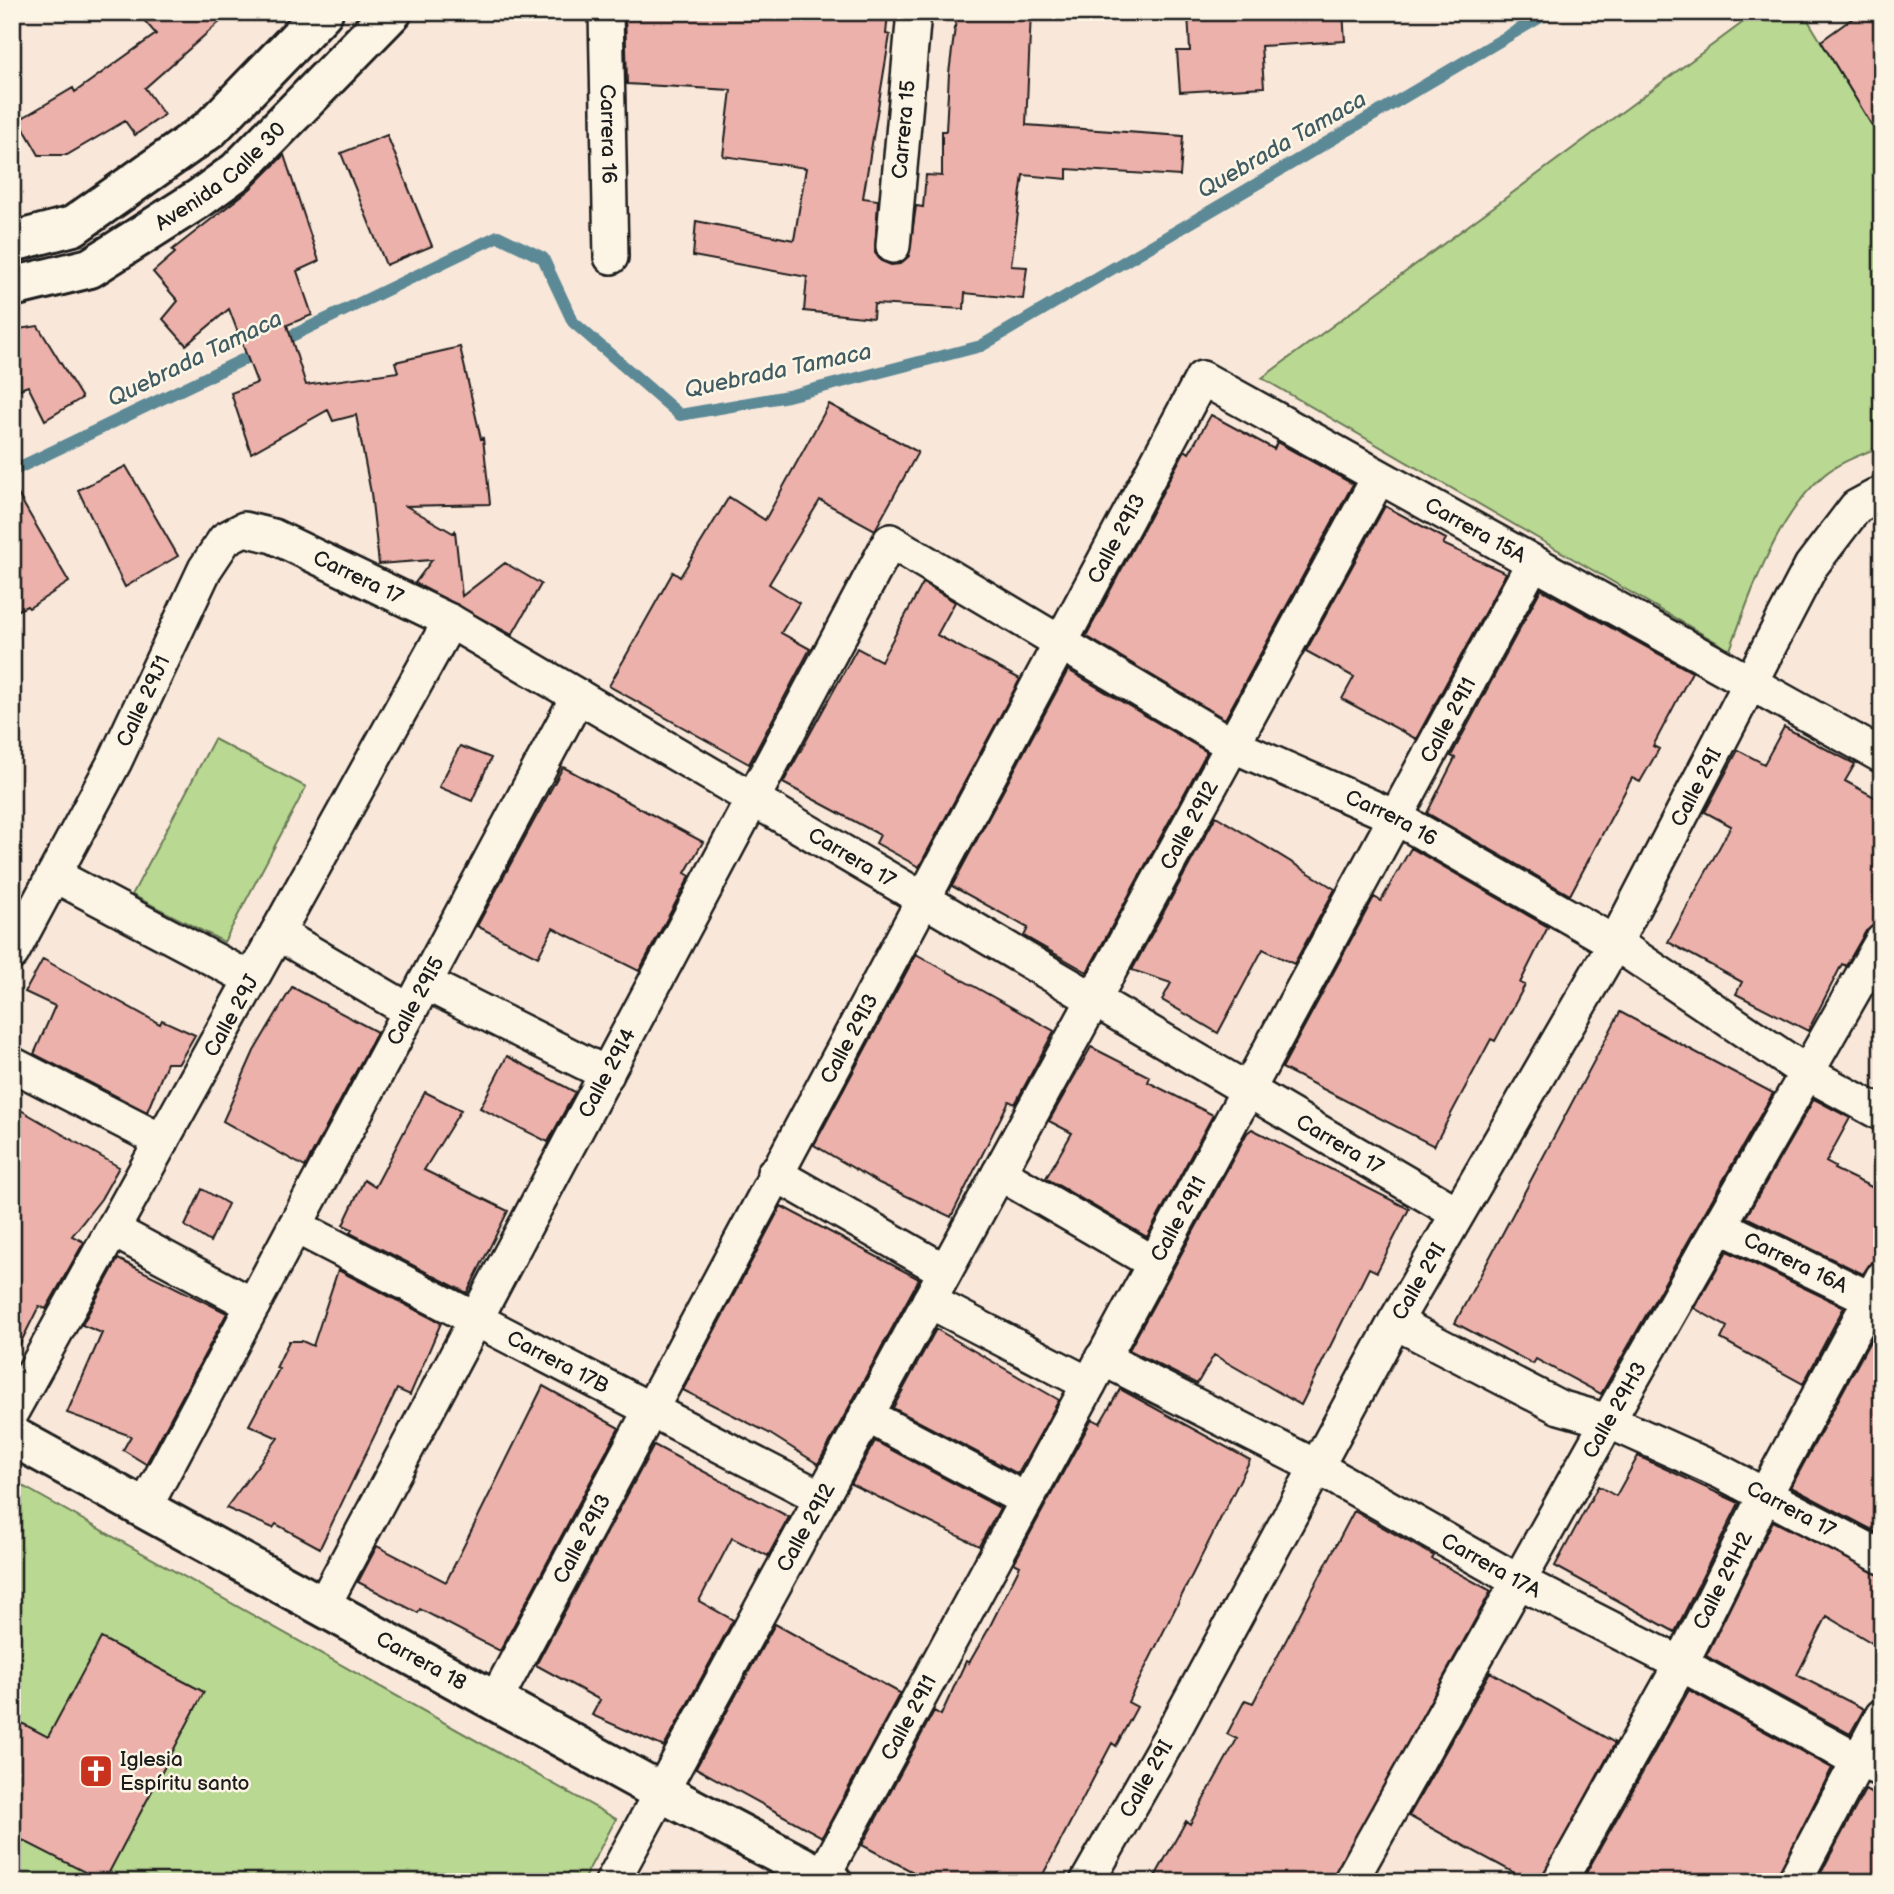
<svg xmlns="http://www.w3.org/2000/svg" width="1894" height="1894" viewBox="0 0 1894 1894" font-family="'Balsamiq Sans',sans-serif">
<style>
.green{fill:#b9d892;stroke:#6a7a57;stroke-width:2}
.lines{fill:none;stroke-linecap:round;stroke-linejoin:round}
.stream{stroke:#5c8996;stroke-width:12}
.building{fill:#ecb1aa;stroke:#1c1c1c;stroke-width:2}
.minor-casing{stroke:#1c1c1c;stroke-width:38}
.secondary-casing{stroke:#1c1c1c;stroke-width:44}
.minor{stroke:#fcf5e5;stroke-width:33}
.secondary{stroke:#fcf5e5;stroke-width:38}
.labels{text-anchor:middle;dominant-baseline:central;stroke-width:5;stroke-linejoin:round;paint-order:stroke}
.street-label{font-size:21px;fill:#1c1c1c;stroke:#fcf5e5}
.poi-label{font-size:21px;fill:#1c1c1c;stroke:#fcf5e5;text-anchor:start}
.water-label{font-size:23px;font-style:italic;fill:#415b63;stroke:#fcf5e5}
</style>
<rect width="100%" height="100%" fill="#f9e7d9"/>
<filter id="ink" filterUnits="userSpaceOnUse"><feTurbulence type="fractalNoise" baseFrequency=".0143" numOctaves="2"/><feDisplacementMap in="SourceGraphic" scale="14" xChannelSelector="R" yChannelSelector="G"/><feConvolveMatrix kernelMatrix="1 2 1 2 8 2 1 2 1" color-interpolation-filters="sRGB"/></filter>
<g filter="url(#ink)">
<path class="green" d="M1757,12H1803L1882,142V446C1863,454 1839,462 1824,475C1777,515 1750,594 1730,650L1262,378Z
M214,739L306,787L224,942L132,895Z
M12,1480L616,1819L582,1882H12Z"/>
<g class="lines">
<path class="stream" d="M277,343L498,236L543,258L573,322L680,415L788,396L981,346L1549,12
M12,471L261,351"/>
</g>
<path class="building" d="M137,12H231L145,88L164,115L135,135L125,121L67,155H39L19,120L73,88L75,92L156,34Z
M625,12L888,14L886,34L890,35L863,198L878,200L875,253L881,261L891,265L900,264L909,256L916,206L923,207L926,175L942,176V131H946L949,73L957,12H1031L1026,125L1183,136L1180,176L1067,169V179L1023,175L1011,266L1027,267L1023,299L965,293L964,309L874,304L873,318L804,311L807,277L693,256L696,221L794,240L806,168L723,156L731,90L627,84Z
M1188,12H1343L1345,41L1261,46L1264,87L1180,92L1177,51H1190Z
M1861,12H1882V142L1821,41Z
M387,135L432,246L386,265L341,153Z
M284,155L319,261L297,271L312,315L287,325L306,385L398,372L395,362L460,347L481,439L483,438L490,504L406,506L453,533L455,531L462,596L505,563L541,584L512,635L415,583L432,560L379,564L371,493L356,415L333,421L328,410L251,453L231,393L257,383L229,309L186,345L163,319L178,301L153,272L175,253L172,250L250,189Z
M38,326L82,398L45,420L28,386L12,392V330Z
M829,404L918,452L875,530L820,500L769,584L799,603L781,633L810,649L749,764L609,686L673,572L680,577L729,497L765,520Z
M1211,415L1274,449L1277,442L1353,484L1225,719L1086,636L1185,450L1189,453Z
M126,466L178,556L125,587L78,490Z
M12,484L69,582L29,608L27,606L12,613Z
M1385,506L1446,539L1443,544L1506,573L1416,739L1342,699L1354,677L1306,651Z
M923,583L955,602L937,635L1020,679L919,867L876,843L880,835L783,783L857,648L881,661Z
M1541,589L1692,672L1653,746L1659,749L1640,782L1632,778L1570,895L1427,813L1455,758L1451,756Z
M1068,670L1207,752L1087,972L1024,936L1028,928L952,886Z
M1784,727L1855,764L1845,781L1882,801V922L1866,931L1846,966L1842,964L1808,1031L1736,994L1742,982L1668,942L1731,826L1705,812L1738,750L1764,764Z
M460,746L491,758L472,801L439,787Z
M563,767L703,842L685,873L690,876L639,971L553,928L538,957L477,926Z
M1216,816L1335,889L1294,964L1263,949L1218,1033L1162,1000L1171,983L1132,970Z
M1411,848L1548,927L1520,983L1525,985L1495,1041L1491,1039L1434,1146L1282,1068L1374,897L1381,901Z
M916,954L1054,1031L1015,1104L1009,1101L951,1217L879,1183L814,1145Z
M43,959L160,1024L162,1020L195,1035L179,1063H167L147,1112L34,1054L55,1006L25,992Z
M292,987L377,1032L305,1167L223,1121L254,1051Z
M1620,1012L1773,1093L1601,1394L1536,1359L1533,1364L1455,1323Z
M1091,1047L1150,1077L1148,1082L1213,1115L1147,1237L1046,1178L1072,1133L1049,1121Z
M507,1056L575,1092L548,1142L480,1108Z
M425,1092L461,1110L424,1170L508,1211L467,1293L350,1233L352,1229L343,1225L364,1180L375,1187Z
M1814,1099L1850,1118L1826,1162L1835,1167L1834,1169L1882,1192V1259L1871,1262L1863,1274L1746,1217Z
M12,1105L119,1167L101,1199L72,1236L84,1242L46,1309L39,1306L12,1360Z
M1252,1129L1409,1209L1377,1272L1369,1268L1301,1405L1214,1355L1197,1384L1129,1350L1247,1133Z
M202,1189L228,1204L210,1242L185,1226Z
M781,1206L919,1279L818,1464L767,1432L683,1390Z
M1727,1251L1844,1307L1803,1384L1721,1339L1727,1327L1694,1308Z
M118,1259L227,1313L146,1464L123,1450L131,1436L67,1413L102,1333L82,1325Z
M338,1270L441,1323L410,1395L397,1389L320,1548L276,1524L273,1528L226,1508L278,1438L249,1425L279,1369L276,1368L289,1341H302L313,1346Z
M1882,1319V1535L1791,1487Z
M936,1329L1059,1400L1018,1474L893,1408Z
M543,1386L619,1428L500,1651L420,1609L418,1613L358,1582L377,1546L446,1582Z
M1120,1389L1250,1460L1128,1702L1137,1707L1116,1746L1112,1743L1039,1882H932L862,1845L934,1711L941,1715L966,1661L969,1663L988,1630L1020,1566L1014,1563L1092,1419L1100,1423Z
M875,1441L1000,1508L979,1546L851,1484Z
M654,1445L789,1517L768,1556L732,1538L699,1601L733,1620L664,1747L592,1715L600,1700L536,1665Z
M1638,1456L1739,1503L1675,1632L1555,1566L1598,1486L1616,1496Z
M1354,1511L1434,1556L1432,1559L1491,1591L1331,1882H1152L1186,1821L1190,1824L1237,1739L1227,1734L1245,1700L1253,1703Z
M1773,1521L1882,1576V1649L1827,1616L1797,1675L1864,1709L1850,1734L1706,1656Z
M775,1624L900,1693L822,1837L696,1768Z
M101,1638L204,1692L104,1882L12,1835V1718L48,1737Z
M1490,1672L1615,1743L1540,1882H1531L1409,1816Z
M1689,1690L1832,1768L1775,1882H1581Z
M1865,1790L1882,1799V1882H1816Z"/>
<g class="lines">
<g class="minor-casing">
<g id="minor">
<path id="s1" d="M606,12L611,257"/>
<path id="s2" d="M893,246L914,12"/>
<path d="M54,875L251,979"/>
<path d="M277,933L410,1011"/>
<path id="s3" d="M12,953L115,761L205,569L225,539L244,529L273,536L450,621L1457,1213"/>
<path d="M425,983L607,1074"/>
<path d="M12,1064L162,1141"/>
<path d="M774,1173L945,1271"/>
<path d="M999,1173L1154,1263"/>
<path id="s4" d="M295,1226L822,1498"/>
<path id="s5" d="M1720,1226L1869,1298"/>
<path d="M113,1230L253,1305"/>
<path d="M929,1301L1089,1384"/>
<path id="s6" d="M1395,1322L1559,1407L1608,1421L1721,1472L1882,1557"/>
<path id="s7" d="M1102,1358L1315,1466L1518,1581L1681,1664L1859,1761L1882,1770"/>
<path id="s8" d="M12,1411L450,621"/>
<path d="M866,1415L1026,1500"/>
<path id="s9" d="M144,1509L578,696"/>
<path id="s10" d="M323,1606L890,541L1232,745L1395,817L1615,943L1807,1073L1882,1114"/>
<path id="s11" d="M495,1701L1202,378L1882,756"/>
<path id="s12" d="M823,1876L1533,563"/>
<path id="s13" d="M612,1882L1379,477"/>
<path id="s14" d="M1087,1882L1179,1721L1395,1322L1615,943L1811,566L1856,507L1882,493"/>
<path id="s15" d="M1350,1882L1608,1421L1882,941"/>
<path id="s16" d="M1559,1882L1681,1664L1765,1495L1882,1278"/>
<path d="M1794,1882L1882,1716"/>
</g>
</g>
<g class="secondary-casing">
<g id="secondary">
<path d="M12,242L73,226L210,129L323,12"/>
<path id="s17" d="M12,287L90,268L200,198L237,171L392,12"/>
<path id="s18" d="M12,1436L661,1792L832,1882"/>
</g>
</g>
<use href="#minor" class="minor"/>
<use href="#secondary" class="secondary"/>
</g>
</g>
<defs>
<g id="church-square" transform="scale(1.75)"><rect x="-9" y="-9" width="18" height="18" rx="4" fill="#c8321e" stroke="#fcf5e5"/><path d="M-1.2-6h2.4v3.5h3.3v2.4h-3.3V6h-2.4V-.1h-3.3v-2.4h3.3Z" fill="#fff"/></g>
</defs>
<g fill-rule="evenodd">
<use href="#church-square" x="96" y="1771"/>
</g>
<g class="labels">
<g class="street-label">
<text stroke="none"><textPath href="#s2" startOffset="117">Carrera 15</textPath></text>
<text stroke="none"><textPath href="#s1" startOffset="122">Carrera 16</textPath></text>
<text stroke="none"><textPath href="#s17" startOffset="240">Avenida Calle 30</textPath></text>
<text stroke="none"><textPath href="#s11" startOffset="1813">Carrera 15A</textPath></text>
<text stroke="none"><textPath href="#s11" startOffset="1318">Calle 29I3</textPath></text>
<text stroke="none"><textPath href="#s3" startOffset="612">Carrera 17</textPath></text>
<text stroke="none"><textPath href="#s3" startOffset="284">Calle 29J1</textPath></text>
<text stroke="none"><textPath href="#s12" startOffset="1314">Calle 29I1</textPath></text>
<text stroke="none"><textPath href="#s14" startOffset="1253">Calle 29I</textPath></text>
<text stroke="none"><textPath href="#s10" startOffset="1780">Carrera 16</textPath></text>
<text stroke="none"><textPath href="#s13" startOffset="1204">Calle 29I2</textPath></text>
<text stroke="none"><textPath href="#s3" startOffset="1180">Carrera 17</textPath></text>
<text stroke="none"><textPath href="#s9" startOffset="576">Calle 29I5</textPath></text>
<text stroke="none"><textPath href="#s8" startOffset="452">Calle 29J</textPath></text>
<text stroke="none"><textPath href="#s11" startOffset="751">Calle 29I3</textPath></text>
<text stroke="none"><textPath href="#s10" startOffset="604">Calle 29I4</textPath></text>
<text stroke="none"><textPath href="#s3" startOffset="1746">Carrera 17</textPath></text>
<text stroke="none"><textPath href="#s12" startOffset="747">Calle 29I1</textPath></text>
<text stroke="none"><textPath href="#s5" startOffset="84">Carrera 16A</textPath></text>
<text stroke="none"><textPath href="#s14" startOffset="686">Calle 29I</textPath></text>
<text stroke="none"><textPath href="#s4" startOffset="296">Carrera 17B</textPath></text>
<text stroke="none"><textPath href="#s15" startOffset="541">Calle 29H3</textPath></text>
<text stroke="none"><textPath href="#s6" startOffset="439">Carrera 17</textPath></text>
<text stroke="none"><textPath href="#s13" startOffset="404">Calle 29I2</textPath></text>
<text stroke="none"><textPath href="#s11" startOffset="184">Calle 29I3</textPath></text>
<text stroke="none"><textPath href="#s7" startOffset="441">Carrera 17A</textPath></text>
<text stroke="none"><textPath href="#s16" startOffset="343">Calle 29H2</textPath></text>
<text stroke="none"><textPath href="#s18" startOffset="467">Carrera 18</textPath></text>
<text stroke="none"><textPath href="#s12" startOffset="180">Calle 29I1</textPath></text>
<text stroke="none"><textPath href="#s14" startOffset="119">Calle 29I</textPath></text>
</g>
<g class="poi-label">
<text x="120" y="1759">Iglesia<tspan x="120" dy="24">Espíritu santo</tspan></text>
</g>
<g class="water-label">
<text transform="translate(1282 145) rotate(-30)">Quebrada Tamaca</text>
<text transform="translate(195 359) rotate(-26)">Quebrada Tamaca</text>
<text transform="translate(778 371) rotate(-12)">Quebrada Tamaca</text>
</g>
</g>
<rect width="1894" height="1894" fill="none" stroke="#fcf5e5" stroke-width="42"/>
<rect x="21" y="21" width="1852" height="1852" fill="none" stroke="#1c1c1c" stroke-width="2.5" filter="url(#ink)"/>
</svg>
